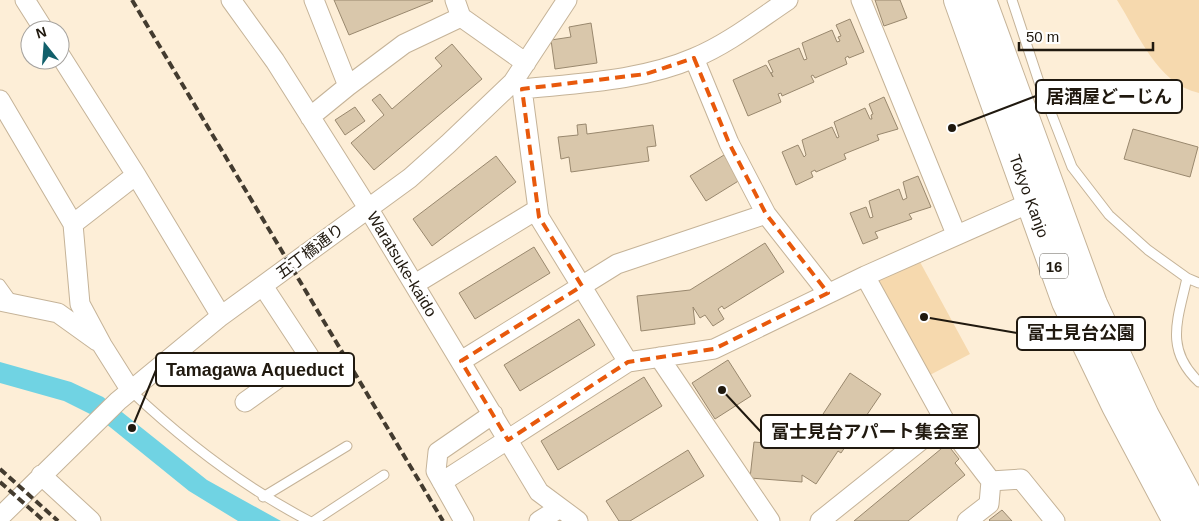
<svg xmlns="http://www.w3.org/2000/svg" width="1199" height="521" viewBox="0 0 1199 521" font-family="Arial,'Noto Sans JP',sans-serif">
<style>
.green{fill:#f6d9ae}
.water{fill:#70d3e3}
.building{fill:#d9c7ab;stroke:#99886e}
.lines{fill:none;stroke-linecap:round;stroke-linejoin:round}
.lane-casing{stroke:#c5b398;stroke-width:11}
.street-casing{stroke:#c5b398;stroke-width:21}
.highway-casing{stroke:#c5b398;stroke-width:30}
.lane{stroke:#fff;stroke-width:9}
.street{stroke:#fff;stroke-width:19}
.highway{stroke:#fff;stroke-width:28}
.rail{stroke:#433b2f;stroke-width:4;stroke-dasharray:8 4;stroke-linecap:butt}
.marked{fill:none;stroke:#e8590c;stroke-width:4;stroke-dasharray:10 6;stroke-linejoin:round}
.labels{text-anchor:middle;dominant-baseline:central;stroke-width:4.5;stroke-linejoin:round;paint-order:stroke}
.shield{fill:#fff;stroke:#635e57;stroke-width:1}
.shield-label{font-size:15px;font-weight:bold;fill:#20190f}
.street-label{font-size:16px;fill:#20190f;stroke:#fff}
.leader{fill:none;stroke:#20190f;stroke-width:2}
.callout-dot{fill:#20190f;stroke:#fff;stroke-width:2}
.callout{fill:#fff;stroke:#20190f;stroke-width:2}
.callout-label{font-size:18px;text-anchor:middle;font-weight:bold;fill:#20190f}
</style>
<rect width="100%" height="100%" fill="#fdeed7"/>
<path class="green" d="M1117,0H1199V93C1157,84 1138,33 1117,0Z
M920,262L970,354L928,376L878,280Z"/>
<path class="water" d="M0,362L71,382L103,397L207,480L281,521H238L189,491L100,419L64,401L0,383Z"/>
<path class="building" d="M334,0H432L433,1L349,35Z
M875,0H900L907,18L884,26Z
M850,19L864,52L849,58L848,56L845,58L847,64L815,78L813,75L811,76L814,82L782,96L781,93L778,94L781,102L748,116L733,80L766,65L773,77L771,73L773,72L768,61L799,48L804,60L807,59L802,43L832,30L837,42L840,41L838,37L841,36L836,25Z
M591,23L597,63L555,69L551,40L571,37L569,27Z
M452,44L482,79L374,170L351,143L384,115L372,100L380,94L392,109L442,66L435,58Z
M884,97L898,129L877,135L879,140L844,154L846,159L816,172L815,170L811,172L813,177L796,185L782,152L798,145L804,157L806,155L802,140L832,127L837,138L839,137L834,122L865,108L870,119H872L871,115L873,114L869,104Z
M355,107L365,121L345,135L335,120Z
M586,124L587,134L653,125L656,146L647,147L649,161L571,172L569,157L561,159L558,137L578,135L577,125Z
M1133,129L1198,147L1190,177L1124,159Z
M724,155L740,180L706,201L690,176Z
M496,156L516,182L432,246L413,219Z
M918,176L931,207L909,214L912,219L875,232L878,238L863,244L850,213L866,207L870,218L873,217L869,201L899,189L903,200L907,198L903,182Z
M765,243L784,272L724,309L722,306L718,309L724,319L713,326L705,315L700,318L693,307L695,324L641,331L637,296L690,290Z
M534,247L550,273L475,319L459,293Z
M579,319L595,345L520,391L504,365Z
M728,360L751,396L715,419L692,383Z
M850,373L881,394L841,453L838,451L816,484L802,475V482L750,478L754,442L802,446Z
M644,377L662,406L558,470L541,441Z
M947,444L959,459L955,463L965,475L908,521H854Z
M688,450L704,476L630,521H619L606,501Z
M1002,510L1012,521H990L989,520Z"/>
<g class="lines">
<g class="lane-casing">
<path id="lane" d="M1012,0L1039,82L1072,167L1109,215L1148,250L1187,278L1199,283
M1187,278C1178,319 1164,349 1199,382
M0,284L13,302
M131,391C185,442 242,486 309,521
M263,497L347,446
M314,521L384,475"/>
</g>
<g class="street-casing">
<path id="street" d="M25,0L44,30
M231,0L275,61L368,208L539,492L578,521
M861,0L956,234
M461,17L526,63
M60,55L136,175L221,316
M694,58L729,143L766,214L828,293
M513,82L522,89C579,83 641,81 694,58C728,44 758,20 788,0
M348,86L404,44L461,17L455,0
M522,89L539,217L628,362
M0,100L73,224L80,304L102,345L131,391
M310,117L348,86L314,0
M73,224L136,175
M865,276L945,421L991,481L1021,479L1055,521
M415,284L538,209
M0,301L58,313L97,341
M659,357L770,521
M461,361L617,264L766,214
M245,402L309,356L263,286
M41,475L91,521
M442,482L628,362L714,349L865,276L1032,202
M0,517L118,401L221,316L410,178L448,144L513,82L567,0
M464,521L436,471L438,452L493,414
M539,521L560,508
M820,521L945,421
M967,521L989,504L991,481"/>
</g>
<g class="highway-casing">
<path id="highway" d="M958,0L1066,302L1116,406L1177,521
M982,0L1093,304L1145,416L1199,516"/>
</g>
<use href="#lane" class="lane"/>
<use href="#street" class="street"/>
<use href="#highway" class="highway"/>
<path class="rail" d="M132,0L443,521
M0,469L58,521
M0,482L44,521"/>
</g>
<path class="marked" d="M694,58L729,143L766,214L828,293L714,349L628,362L508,440L461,361L582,286L539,217L522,89L646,74Z"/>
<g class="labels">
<rect class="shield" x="1040" y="253.5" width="28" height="25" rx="4"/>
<g class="shield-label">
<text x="1054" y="266">16</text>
</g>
<g class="street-label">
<text transform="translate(1029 196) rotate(70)">Tokyo Kanjo</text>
<text transform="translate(310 251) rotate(-37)">五丁橋通り</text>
<text transform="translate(402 264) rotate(59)">Waratsuke-kaido</text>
</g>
</g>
<path class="leader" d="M952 128L1036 96M924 317L1017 333M132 428L156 370M722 390L761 432"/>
<g class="callout-dot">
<circle cx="952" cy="128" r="5"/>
<circle cx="924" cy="317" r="5"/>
<circle cx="132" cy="428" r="5"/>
<circle cx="722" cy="390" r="5"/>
</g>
<g class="callout">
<rect x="1036" y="80" width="146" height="33" rx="5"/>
<rect x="1017" y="317" width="128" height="33" rx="5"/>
<rect x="156" y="353" width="198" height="33" rx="5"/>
<rect x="761" y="415" width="218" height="33" rx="5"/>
</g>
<g class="callout-label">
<text x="1109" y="103">居酒屋どーじん</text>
<text x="1081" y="339">富士見台公園</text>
<text x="255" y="376">Tamagawa Aqueduct</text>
<text x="870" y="438">富士見台アパート集会室</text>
</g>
<g transform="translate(45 45) rotate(343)"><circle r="24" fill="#ffffff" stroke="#a6a39f"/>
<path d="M0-4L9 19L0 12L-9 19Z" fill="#12606b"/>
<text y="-8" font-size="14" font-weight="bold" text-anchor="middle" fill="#20190f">N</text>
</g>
<path d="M1019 42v8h134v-8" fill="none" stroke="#20190f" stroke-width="2.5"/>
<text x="1026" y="42" font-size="15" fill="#20190f" stroke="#ffffff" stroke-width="4" paint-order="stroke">50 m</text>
</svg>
